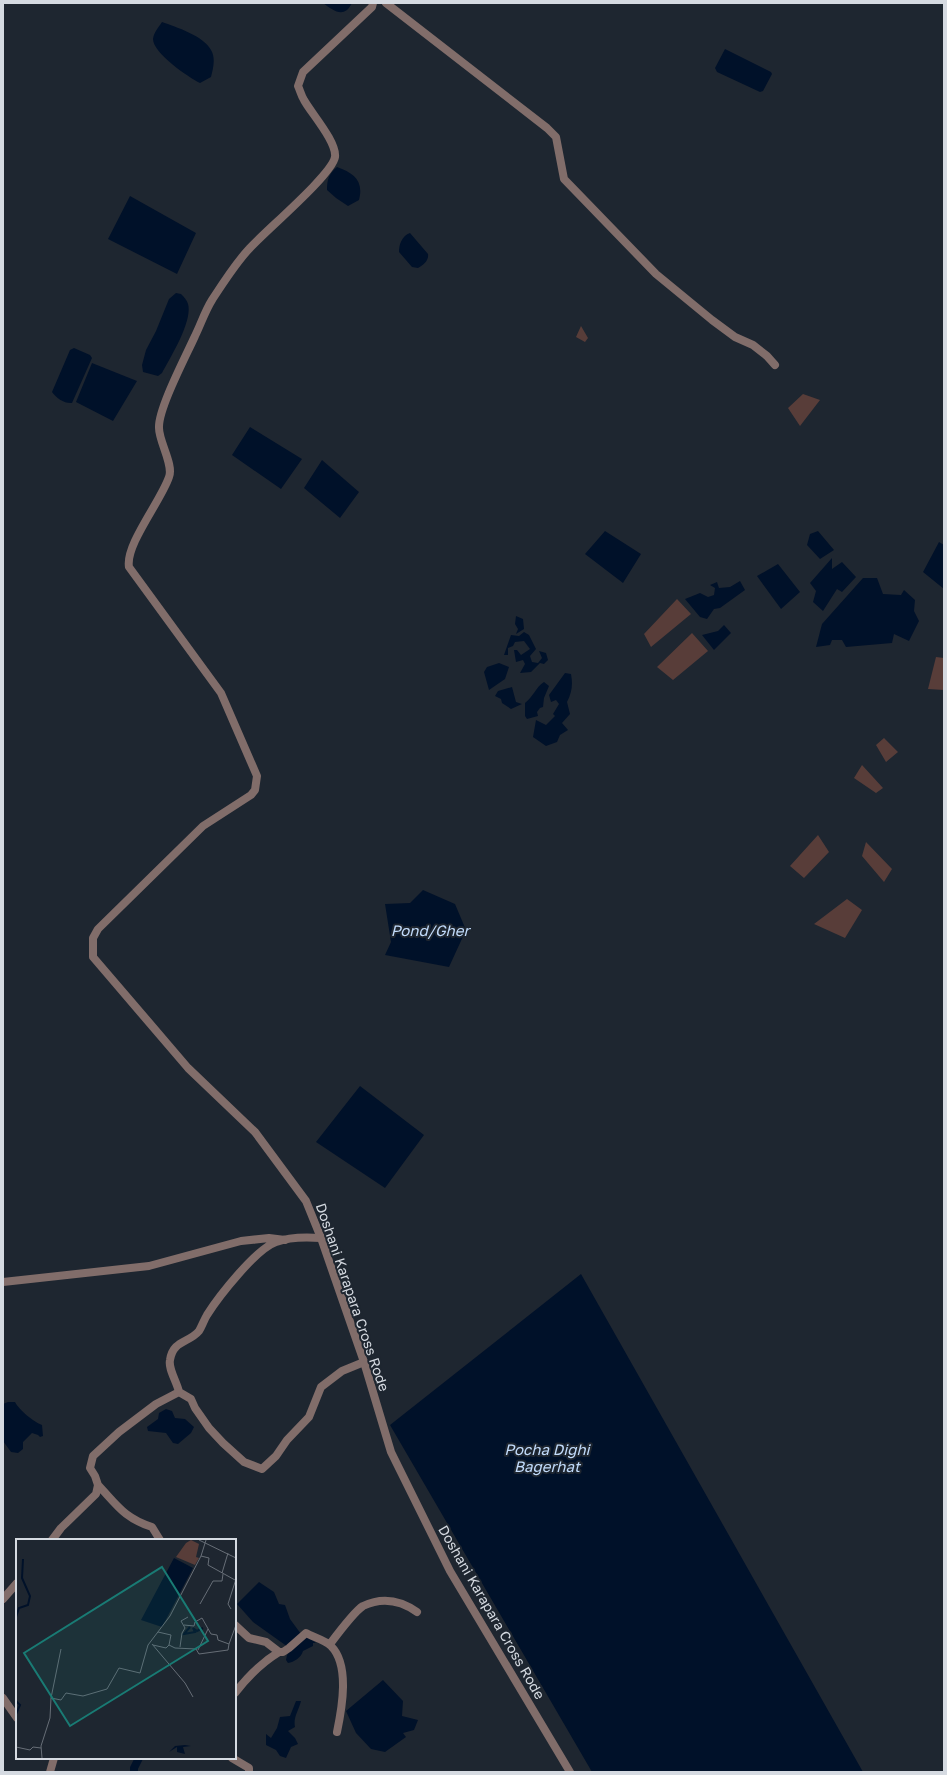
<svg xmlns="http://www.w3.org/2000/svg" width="947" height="1775" viewBox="0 0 947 1775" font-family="'Golos Text',sans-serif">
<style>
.green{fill:#583d39}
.water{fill:#001129}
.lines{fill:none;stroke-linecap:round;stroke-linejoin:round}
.canal{stroke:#001129;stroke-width:8}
.minor{stroke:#816d6a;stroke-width:8}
.tertiary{stroke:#816d6a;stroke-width:8}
.labels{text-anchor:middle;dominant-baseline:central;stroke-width:4;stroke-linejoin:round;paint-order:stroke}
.street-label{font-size:14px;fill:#d5dae1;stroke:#1e2630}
.water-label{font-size:15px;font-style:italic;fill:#c2dcfc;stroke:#1e2630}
.inset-river{fill:none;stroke:#001129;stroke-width:2}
.inset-road{fill:none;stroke:#676e77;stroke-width:1}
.view{fill:#197b74;fill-opacity:0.15;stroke:#197b74;stroke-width:2}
.inset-edge{fill:none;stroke:#d5dae1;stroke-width:2}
</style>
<rect width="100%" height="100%" fill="#1e2630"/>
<path class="green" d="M581,326L588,338L585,342L576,337Z
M803,394L820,400L800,426L788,408Z
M677,599L691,614L651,647L644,634Z
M692,633L708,651L673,680L657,667Z
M936,657L944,658V690L928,689Z
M884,738L898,752L886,762L876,745Z
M862,765L883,788L876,793L854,778Z
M818,835L829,852L804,878L790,866Z
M866,842L892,869L884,882L862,856Z
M847,899L862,910L845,938L814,924Z"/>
<path class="water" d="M323,3H352C344,19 334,11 323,3Z
M162,22C176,27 204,36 211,50C216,58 213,69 211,77L200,83C188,77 153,53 153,39C154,32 158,28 162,22Z
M725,49L771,72L772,74L763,91L760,92L717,72L715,68Z
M337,167C354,173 364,181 359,200L348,206L336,198L327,190C327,179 329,174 337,167Z
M130,196L196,233L177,274L108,239Z
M410,233L428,254C429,261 423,265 418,268L412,267L399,252C399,244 402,236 410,233Z
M176,293L181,294C184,297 187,300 188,304C193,321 170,358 162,373L158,376L143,372L142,365L146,350L156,331L169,299Z
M74,348L90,355L92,358L72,403C65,404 56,398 52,392L70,350Z
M92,363L137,381L113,421L76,402Z
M250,427L302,459L281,489L232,455Z
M322,460L359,492L340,518L304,488Z
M605,531L641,554L623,583L585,554Z
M818,531L834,550L820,559L807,545L810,534Z
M939,542L944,545V589L923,572Z
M832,558V569L842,562L856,577L842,592L837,589L823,611L813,602L816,591L810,583Z
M778,564L800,592L781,609L757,576Z
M863,578H877L883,594L901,595L904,590L915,600L914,611L919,621L909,641L894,634L892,643L846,647L842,640H832L830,645L816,647L822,624Z
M740,581L745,590L720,608L714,609L707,619L700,617L685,599L700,593L708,597L714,595L715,588L710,585L717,582L719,588L730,587Z
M516,616L523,619L524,629L516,634L518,629L515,624Z
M724,625L731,633L714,650L702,635L718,631Z
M524,632L529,635L536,649L530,656L532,662L538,663L542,658L539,651L546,653L548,660L544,664L540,663L531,672L520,673L525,664L523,660L516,662L514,650H517L521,655L530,649L524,641L515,642L513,646L508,648V655H504L511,635L519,636Z
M499,663L509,667L505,679L489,690L484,672L487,667Z
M565,673L571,674C573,685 572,692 567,702L570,714L562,723L568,730L560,735L557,742L546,746L533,737L536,720L546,725L555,716L553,714L559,704L556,700L551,702L549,695Z
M544,682L549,686L544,698L543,707L540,708L537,712L538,716L527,719L525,716V703C534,696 535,688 544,682Z
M512,687L516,702L522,704L511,709L502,703L501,699L495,696L498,691Z
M423,890L455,904L466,930L449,967L385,955L391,942L385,904L410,903Z
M360,1086L424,1135L385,1188L316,1142Z
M581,1274L863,1772H592L390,1425Z
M8,1402H15C19,1410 34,1422 42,1425L43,1436L40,1437L38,1435L32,1433L23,1442V1449L18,1453L11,1452L3,1441V1404Z
M166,1409L172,1411L175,1418L185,1419L194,1427L191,1433L178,1444L173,1443L166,1433L148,1431L147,1427L158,1419L159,1413Z
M259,1582L274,1592L279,1604L285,1605L290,1619L301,1634L288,1647L253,1622L237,1604Z
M307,1637L316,1643H313V1646L303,1651C301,1658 294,1662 288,1663L286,1660L287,1655L291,1650Z
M383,1680L403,1701L402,1716L418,1720L414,1730L403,1733L406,1737L385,1752L371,1749L356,1733L346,1711Z
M296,1701H301C299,1710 293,1717 295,1727L288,1731L295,1738L298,1744L291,1747L286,1758L280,1756L276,1750L266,1745V1734L271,1738L277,1728L280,1717L290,1716Z"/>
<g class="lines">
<path class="canal" d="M134,1772V1768L139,1758"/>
<path class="minor" d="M386,3L547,128L556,137L564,179L656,274L712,320L735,337L753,345L767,356L775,365
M3,1282L149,1266L241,1241L269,1238L285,1240
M179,1392C177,1382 168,1369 170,1360C173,1340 189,1343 199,1331C202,1326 204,1320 207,1315C219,1296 256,1249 276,1242C289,1237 307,1237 321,1238
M98,1485C117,1505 124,1518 152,1527L160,1540
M52,1540L61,1528L96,1494L98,1485L95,1476L90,1468L93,1456L119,1432L156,1404L179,1392L191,1399L195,1408L209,1428L223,1443L244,1462L262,1469L276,1456L287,1440L309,1417L321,1387L342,1371L364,1362
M3,1599L17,1583
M235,1625L249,1638L266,1642L279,1652H283L289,1648L306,1633C313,1637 325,1640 331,1646C350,1665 342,1708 337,1732
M330,1644C336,1636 355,1611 363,1606C382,1597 400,1600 417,1612
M235,1693C248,1676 261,1663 279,1652
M3,1698L17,1718
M232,1758L249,1768V1772
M50,1772L54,1758"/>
<path class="tertiary" d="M373,3L372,7L303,72L298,86C300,90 301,95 304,100C311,113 337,142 335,157C332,175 265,231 249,249C235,264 223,283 212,300C205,311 201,324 195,336C186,356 158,409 159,428C159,442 174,465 169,477C161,501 125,545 129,567L221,693L257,776L255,790L251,795L203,826L98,929L93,938V957L188,1068L255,1132L306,1201L321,1238L364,1362L391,1452L450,1571L570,1772"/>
</g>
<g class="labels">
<g class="street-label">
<text transform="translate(353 1297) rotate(71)">Doshani Karapara Cross Rode</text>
<text transform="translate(492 1612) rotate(60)">Doshani Karapara Cross Rode</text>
</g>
<g class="water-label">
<text x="430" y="930">Pond/Gher</text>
<text x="547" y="1449">Pocha Dighi<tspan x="547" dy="17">Bagerhat</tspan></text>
</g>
</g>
<g transform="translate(16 1539)">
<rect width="220" height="220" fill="#1e2630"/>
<path d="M175,1L183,5L180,18L183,19L179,26L160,18L170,4Z" fill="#583d39"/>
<path d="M158,19L177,29L146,88L125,81ZM159,207L169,206L175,207L167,208L169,215L161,213V208L153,213Z" fill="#001129"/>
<path class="inset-river" d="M0,78L3,69L12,66L14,57L6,39L7,20M174,88L168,95L179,93L177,89L181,92L187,89M0,162L4,166L0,175"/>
<path class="inset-road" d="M183,1L220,19M185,17L193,19L192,26L219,41M206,34L212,14M184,65L197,42H206L207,35M215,70L212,65L220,40M142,93L155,96L153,106L159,109L180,110L183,115L212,111L213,105L202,101L201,96L195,95L186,79L179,83L178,87L168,86M136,105L169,144L177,158M213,105L220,86M137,106L150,109L153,106M164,108L166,94L169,89L165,82L172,78M182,111L192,90M35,159L45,110M0,208L14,211L17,208L25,209M26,219L25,207L34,179L35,159L45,161L50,154L67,157L91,150L103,129L124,134L132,106L154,77L185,17L190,1"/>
<path class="view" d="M146,28L192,102L54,187L8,114Z"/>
<rect width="220" height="220" class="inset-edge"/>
</g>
<rect width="947" height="1775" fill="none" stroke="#d5dae1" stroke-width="8"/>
</svg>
